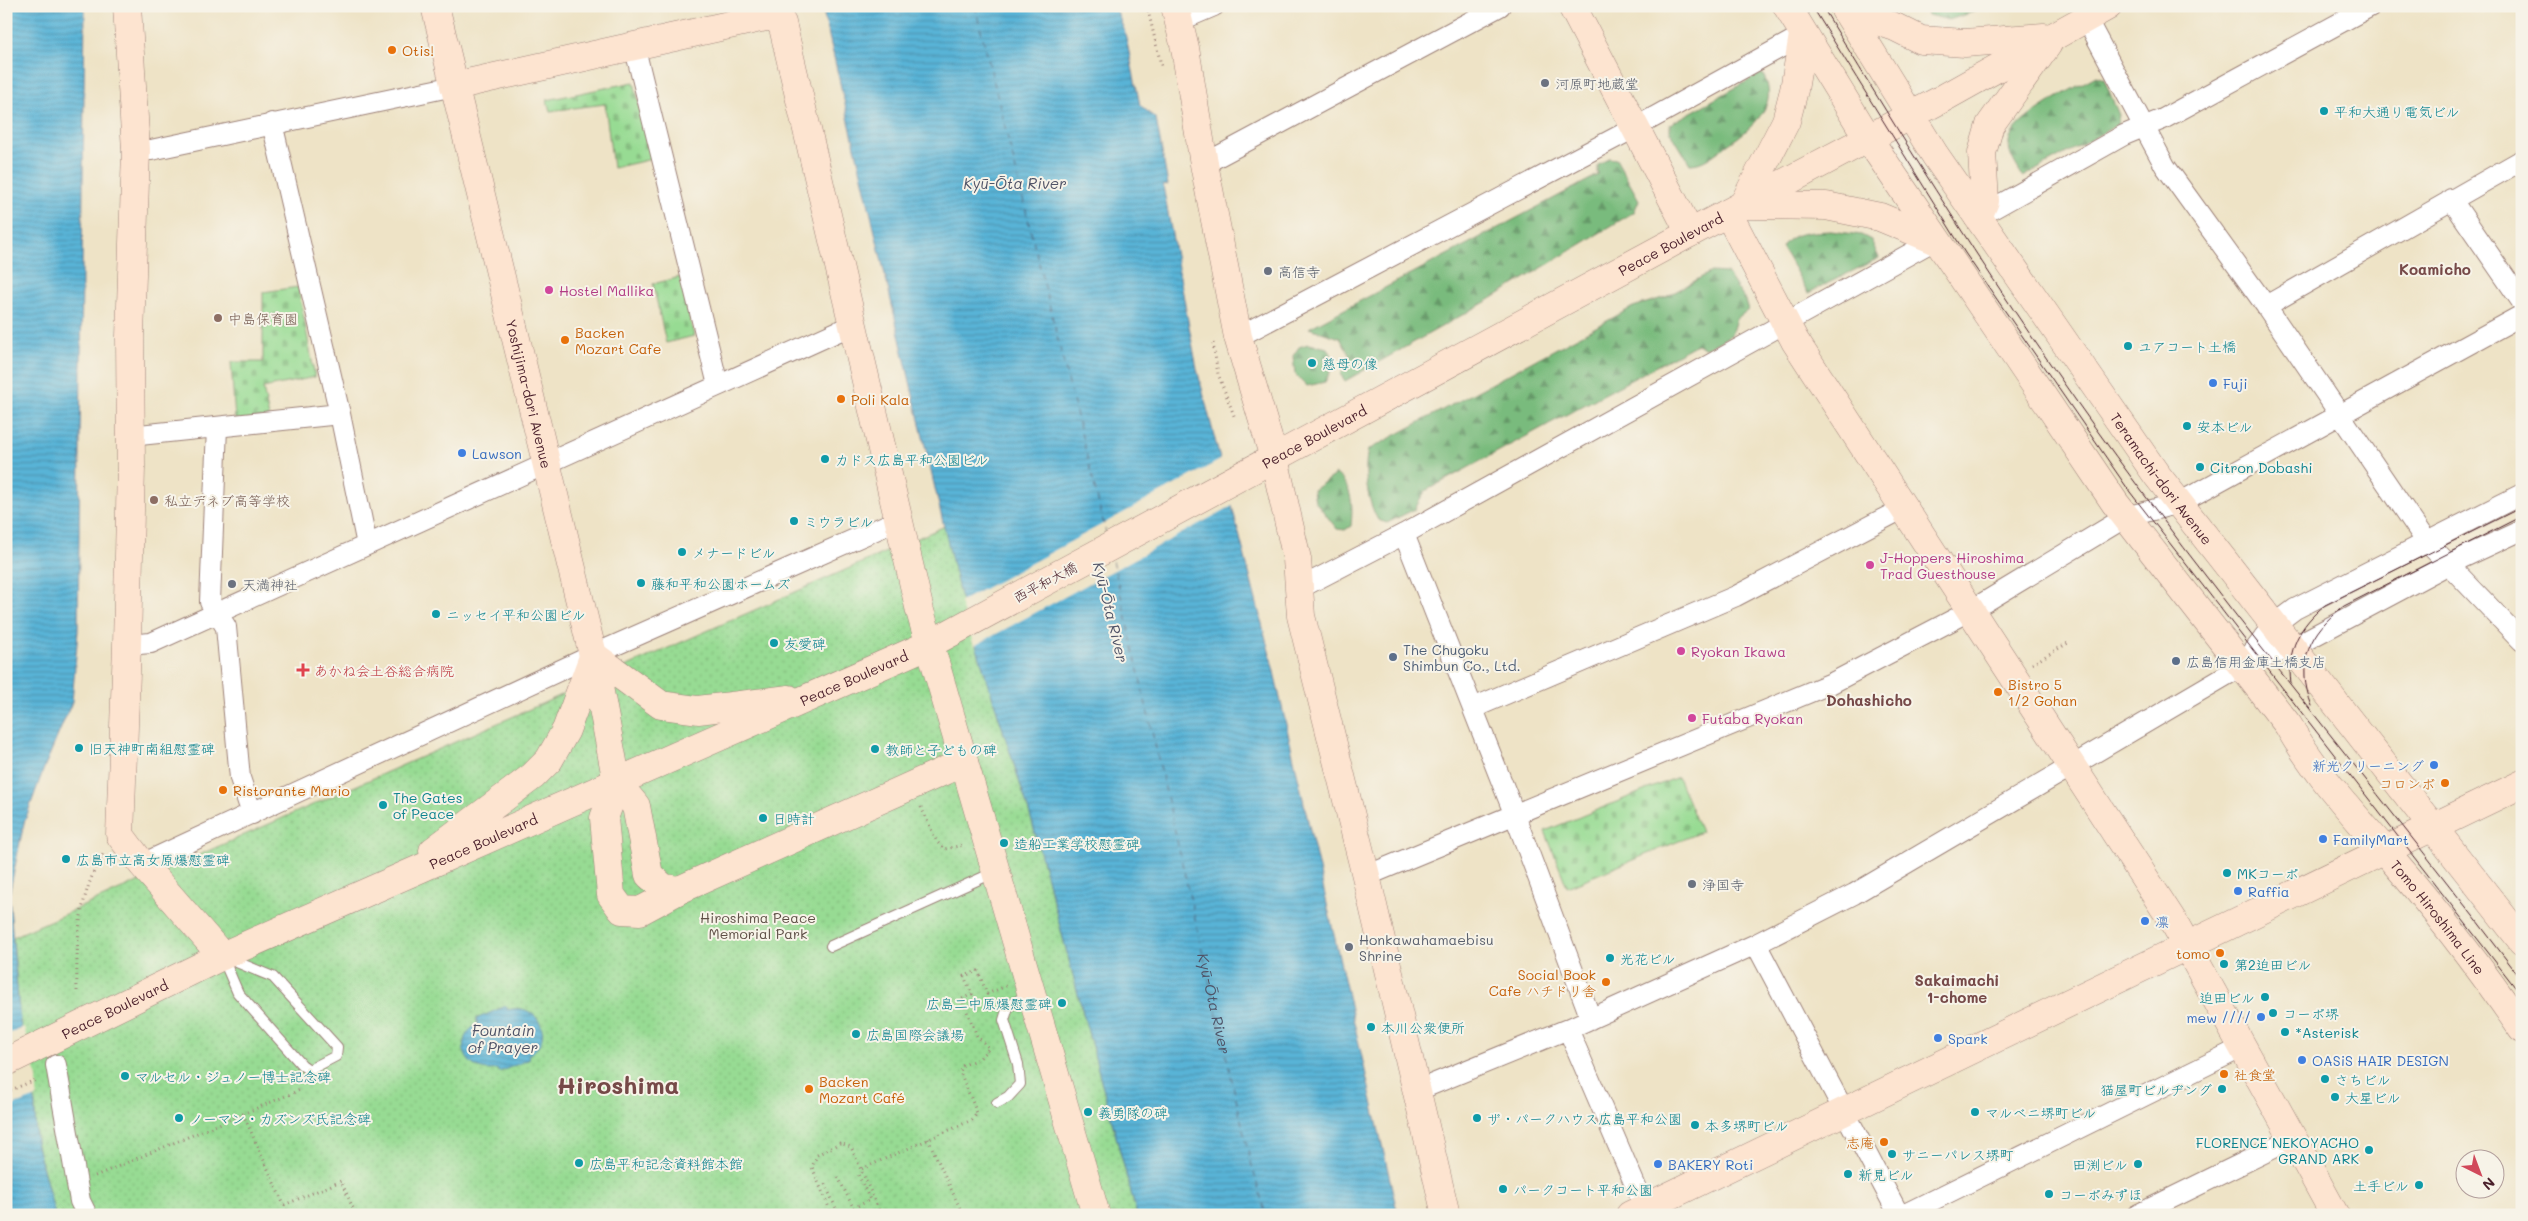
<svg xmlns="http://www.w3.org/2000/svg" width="2528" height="1221" viewBox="0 0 2528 1221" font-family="Mali,'Klee One',sans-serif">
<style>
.green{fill:url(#green-dots);stroke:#707d5f}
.forest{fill:url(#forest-firs);stroke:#626d54}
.cemetery{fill:url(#cemetery-stones);stroke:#707d5f}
.water{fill:url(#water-rules);stroke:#526a81}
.pier{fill:#eee3c6}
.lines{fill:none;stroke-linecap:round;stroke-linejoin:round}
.ferry{stroke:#4f5367;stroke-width:1;stroke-dasharray:6 5;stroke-linecap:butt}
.lane-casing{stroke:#9c8178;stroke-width:12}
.street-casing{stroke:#9c8178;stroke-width:22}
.secondary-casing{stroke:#9c8178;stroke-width:29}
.path{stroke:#9c8178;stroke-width:3;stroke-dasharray:1 4;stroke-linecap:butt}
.lane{stroke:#fff;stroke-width:10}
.street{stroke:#fff;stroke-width:20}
.secondary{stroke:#fde4d0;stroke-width:28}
.tram{stroke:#4a1f2b;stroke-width:1}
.food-dot{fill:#e8710a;stroke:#f7f3e8;stroke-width:2}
.worship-dot{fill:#6b7280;stroke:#f7f3e8;stroke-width:2}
.culture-dot{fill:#0f9aa8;stroke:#f7f3e8;stroke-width:2}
.hotel-dot{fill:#d1479c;stroke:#f7f3e8;stroke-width:2}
.education-dot{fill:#8d6e63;stroke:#f7f3e8;stroke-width:2}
.shop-dot{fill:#3f7fe0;stroke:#f7f3e8;stroke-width:2}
.service-dot{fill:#5c6f8a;stroke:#f7f3e8;stroke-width:2}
.health-dot{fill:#e0444e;stroke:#f7f3e8;stroke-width:2}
.labels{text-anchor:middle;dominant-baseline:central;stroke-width:4;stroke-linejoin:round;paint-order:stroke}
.food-label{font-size:14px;fill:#c56008;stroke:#f7f3e8;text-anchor:start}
.worship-label{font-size:14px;fill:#5b616d;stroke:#f7f3e8;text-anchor:start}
.culture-label{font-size:14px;fill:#0d838f;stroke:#f7f3e8;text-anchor:start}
.street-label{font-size:14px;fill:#4a1f2b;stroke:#f7f3e8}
.hotel-label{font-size:14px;fill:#b23c85;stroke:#f7f3e8;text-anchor:start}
.education-label{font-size:14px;fill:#785e54;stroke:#f7f3e8;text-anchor:start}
.shop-label{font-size:14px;fill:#366cbe;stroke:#f7f3e8;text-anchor:start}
.service-label{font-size:14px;fill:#4e5e75;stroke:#f7f3e8;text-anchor:start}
.health-label{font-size:14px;fill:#be3a42;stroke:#f7f3e8;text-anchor:start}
.park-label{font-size:14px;fill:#5d4e45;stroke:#f7f3e8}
.water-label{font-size:15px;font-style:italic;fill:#4f5367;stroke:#f7f3e8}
.neighbourhood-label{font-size:15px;font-weight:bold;fill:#764948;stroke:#f7f3e8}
.town-label{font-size:24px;font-weight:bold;fill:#764948;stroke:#f7f3e8}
</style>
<defs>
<pattern id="green-dots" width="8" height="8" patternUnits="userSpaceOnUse" patternTransform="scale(1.25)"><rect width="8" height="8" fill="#97db93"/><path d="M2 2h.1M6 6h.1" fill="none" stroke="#84bc7f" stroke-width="1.8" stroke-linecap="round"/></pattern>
<pattern id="forest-firs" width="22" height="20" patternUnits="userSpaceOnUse" patternTransform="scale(1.25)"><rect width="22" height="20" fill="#79bb7d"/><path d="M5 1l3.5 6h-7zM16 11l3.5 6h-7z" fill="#659767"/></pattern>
<pattern id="cemetery-stones" width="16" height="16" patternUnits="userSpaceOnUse" patternTransform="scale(1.25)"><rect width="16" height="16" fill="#97db93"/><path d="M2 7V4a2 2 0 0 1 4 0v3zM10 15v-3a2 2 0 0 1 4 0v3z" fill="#84bc7f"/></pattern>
<pattern id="water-rules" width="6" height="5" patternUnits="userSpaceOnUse" patternTransform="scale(1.25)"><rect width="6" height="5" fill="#59b4d7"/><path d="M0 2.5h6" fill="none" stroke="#4c92af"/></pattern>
</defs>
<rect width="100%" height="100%" fill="#f7f3e8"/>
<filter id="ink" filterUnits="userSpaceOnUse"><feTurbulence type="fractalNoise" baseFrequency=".02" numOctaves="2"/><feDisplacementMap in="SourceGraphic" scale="10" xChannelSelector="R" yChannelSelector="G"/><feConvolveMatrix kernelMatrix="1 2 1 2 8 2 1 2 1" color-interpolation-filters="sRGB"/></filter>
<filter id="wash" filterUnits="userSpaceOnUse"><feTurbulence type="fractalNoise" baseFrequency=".0096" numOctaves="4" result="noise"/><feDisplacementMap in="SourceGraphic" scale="20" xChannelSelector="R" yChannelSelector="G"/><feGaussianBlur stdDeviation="1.12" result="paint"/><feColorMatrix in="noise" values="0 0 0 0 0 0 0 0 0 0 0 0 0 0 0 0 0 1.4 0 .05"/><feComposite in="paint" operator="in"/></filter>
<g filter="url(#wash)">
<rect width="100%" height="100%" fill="#eee3c6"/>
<path class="green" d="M945,526L960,595L1031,818L1137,1215H55L36,1142L34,1079L20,1022L13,937Z"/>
<path class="forest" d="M1925,6H1991L1949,20L1928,15Z
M1762,73C1783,106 1748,131 1723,148C1712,156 1703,164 1690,164L1670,131V124Z
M2096,76L2104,79L2119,115L2117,125L2023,177C2017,166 2008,155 2009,142C2011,119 2077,87 2096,76Z
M1609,158L1616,159L1639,200L1634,212L1489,300L1345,381L1340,374L1348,366L1349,354L1340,338L1309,328L1598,175V165Z
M1831,231L1861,235L1871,240L1879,258L1808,293L1782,247C1792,231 1814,232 1831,231Z
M1711,272L1727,273L1745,300L1748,310L1736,319L1731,335L1706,349L1697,344L1425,491L1415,509L1387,523L1378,520C1367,501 1363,472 1368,450L1633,307L1666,297Z
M1308,344L1328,348C1336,362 1332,369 1325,382L1307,386L1295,374L1293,356L1299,347Z
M1336,474C1353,487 1353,506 1351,526L1345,530L1337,529L1315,501L1313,490Z"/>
<path class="cemetery" d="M634,82L652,159L613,168L605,104L550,111L547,100Z
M680,277L694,336L666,343L653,284Z
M298,287L315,377L263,388L269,417L235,420L231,362H263V292Z
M1678,777L1701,832L1567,887L1545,831Z"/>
<path class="water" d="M6,6H85L78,631L72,702L44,768L24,823L9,895L20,1022L34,1079L36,1142L55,1215H6Z
M822,6H1115L1125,33L1140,105L1156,119L1168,185L1163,186L1197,369L1272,663L1398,1215H1137L1031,818L960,595Z
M506,1006L508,1010C538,1001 557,1040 528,1055L530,1059L499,1072L497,1069C466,1076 450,1039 478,1024L476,1019Z"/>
<path class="pier" d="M1222,459L1234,505L974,646L960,602Z
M24,1027L37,1078V1097L6,1108V1035Z"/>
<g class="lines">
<g class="ferry">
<path d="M975,6L1106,533"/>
<path id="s1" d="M1113,561L1249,1155L1266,1215"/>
</g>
</g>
</g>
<g filter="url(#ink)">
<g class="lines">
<g class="lane-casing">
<path id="lane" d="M831,946L995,872
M222,956L273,977L337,1047L336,1056L309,1070L302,1065L238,993Z
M997,1103L1008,1097L1020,1084L1018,1064L1004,1020L1008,1007L1019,1000L1032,997"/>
</g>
<g class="street-casing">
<path id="street" d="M2086,18L2165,166L2266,306L2426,541L2522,641
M1179,21L1214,6
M634,45L718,385
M272,123L340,414L367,545
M136,150H151L454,86
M1204,164L1500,6
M2451,199L2522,302
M1978,217L2124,135L2163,119L2371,6
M2266,306L2522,160
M1238,337L1636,127L1803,35
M217,427L210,602L226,627L240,778L252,814
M130,436L340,414
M1404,534L1514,813L1591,1019
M1298,589L1404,534L1935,240
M127,645L151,643L852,325
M2242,666L2275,624L2295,609L2522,494
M1473,708L1736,596L1904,508
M142,864L593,655L898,520
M1366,876L1832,683L1970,611L2126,517L2179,503L2522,315
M1756,944L1899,1215
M1568,1029L1645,1208
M56,1065L80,1201L87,1215
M1416,1091L1568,1029L1756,944L1854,894L2242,666L2293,647L2447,565L2522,530
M1903,1215L2243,1047
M2137,1215L2294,1138"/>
</g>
<g class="secondary-casing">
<g id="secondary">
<path d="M127,6L136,150L130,337L131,466L127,645L120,835L142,864L222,956"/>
<path id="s2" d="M435,6L593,655L617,783L636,806L649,875L664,888L679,890"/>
<path d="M1175,6L1185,48L1204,164L1238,337L1274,458L1297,559L1301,616L1366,876L1446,1215"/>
<path d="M1572,6L1690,233"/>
<path id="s3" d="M1787,6L1868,138L2115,503L2288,725C2314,771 2350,810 2385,851C2434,908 2480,967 2522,1029"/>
<path id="s4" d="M1843,6L1935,155L2156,474L2522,941"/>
<path d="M1845,10L1895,27L1921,40L1965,43L2044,37"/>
<path d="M454,86L770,16L782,23L920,611L1096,1215"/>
<path d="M1743,205L1786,121L1794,90L1803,35"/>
<path d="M1745,205L1826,206L1880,217L1935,240"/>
<path d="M1728,213L1795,341L2176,926L2335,1215"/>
<path d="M1978,217L1985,201L1982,153L1990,125L2048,44"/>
<path d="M593,655L661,705L698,710L789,699"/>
<path d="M617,783L604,818L611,895L622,910L640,911L679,890L964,762"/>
<path d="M433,851L533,776L549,760L566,730L593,657"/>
<path id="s5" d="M6,1062L222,956L930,644L1690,233L1940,100L2108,6"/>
<path d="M1630,1215L2522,784"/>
</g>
</g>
<path class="path" d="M1147,6L1162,69
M1213,343L1218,374L1235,418
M2032,664L2068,643
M921,807L937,842L944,849L964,845
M77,991C76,943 78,894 104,853
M6,1092L38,1079
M243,1114L284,1205L341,1181L356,1215
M928,1139L963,1215
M862,1169L972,1120L977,1113L960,1072L962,1066L980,1058L989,1048L977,1036L962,999L972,994L964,976L978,971L987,994L1006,986
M95,1176L300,1090
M838,1177L857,1215
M825,1184L839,1215L870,1200L857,1172
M284,1205L287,1212
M832,1215L812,1167L817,1155L840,1143L851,1147L881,1215"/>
<use href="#lane" class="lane"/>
<use href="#street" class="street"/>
<use href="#secondary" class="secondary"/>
<path class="tram" d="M1812,6L1965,253L2130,492L2522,996
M1822,6C1921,170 2023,332 2137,485C2261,653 2396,813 2522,980
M2291,683C2286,650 2300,625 2325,605L2522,507
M2312,706C2295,663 2309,632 2344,606L2522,516"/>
</g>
</g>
<g class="food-dot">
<circle cx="392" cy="50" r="5"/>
<circle cx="565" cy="340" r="5"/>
<circle cx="841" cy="399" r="5"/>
<circle cx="1998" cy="692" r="5"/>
<circle cx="2445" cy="783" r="5"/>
<circle cx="223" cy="790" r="5"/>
<circle cx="2220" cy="953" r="5"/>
<circle cx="1606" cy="982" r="5"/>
<circle cx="2224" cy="1074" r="5"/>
<circle cx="809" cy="1089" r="5"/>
<circle cx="1884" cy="1142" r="5"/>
</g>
<g class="worship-dot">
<circle cx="1545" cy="83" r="5"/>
<circle cx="1268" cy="271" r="5"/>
<circle cx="232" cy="584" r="5"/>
<circle cx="1692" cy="884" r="5"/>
<circle cx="1349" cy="947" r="5"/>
</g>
<g class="culture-dot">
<circle cx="2324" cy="111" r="5"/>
<circle cx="2128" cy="346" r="5"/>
<circle cx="1312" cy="363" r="5"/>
<circle cx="2187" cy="426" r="5"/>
<circle cx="825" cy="459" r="5"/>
<circle cx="2200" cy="467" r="5"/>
<circle cx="794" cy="521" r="5"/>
<circle cx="682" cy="552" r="5"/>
<circle cx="641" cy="583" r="5"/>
<circle cx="436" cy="614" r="5"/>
<circle cx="774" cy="643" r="5"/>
<circle cx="79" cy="748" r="5"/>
<circle cx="875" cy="749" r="5"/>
<circle cx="383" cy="805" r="5"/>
<circle cx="763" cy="818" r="5"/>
<circle cx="1004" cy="843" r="5"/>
<circle cx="66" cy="859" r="5"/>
<circle cx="2227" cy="873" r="5"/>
<circle cx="1610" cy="958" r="5"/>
<circle cx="2224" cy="964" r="5"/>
<circle cx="2265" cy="997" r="5"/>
<circle cx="1062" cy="1003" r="5"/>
<circle cx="2273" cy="1013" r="5"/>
<circle cx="1371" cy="1027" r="5"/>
<circle cx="2285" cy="1032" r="5"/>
<circle cx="856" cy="1034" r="5"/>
<circle cx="125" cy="1076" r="5"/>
<circle cx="2325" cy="1079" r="5"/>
<circle cx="2222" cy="1089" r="5"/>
<circle cx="2335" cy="1097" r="5"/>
<circle cx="1088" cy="1112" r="5"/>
<circle cx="1975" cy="1112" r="5"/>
<circle cx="179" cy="1118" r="5"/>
<circle cx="1477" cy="1118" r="5"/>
<circle cx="1695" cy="1125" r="5"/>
<circle cx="2369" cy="1150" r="5"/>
<circle cx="1892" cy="1154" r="5"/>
<circle cx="579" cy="1163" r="5"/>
<circle cx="2138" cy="1164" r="5"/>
<circle cx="1848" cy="1174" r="5"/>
<circle cx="2419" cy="1185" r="5"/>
<circle cx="1503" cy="1189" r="5"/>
<circle cx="2049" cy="1194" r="5"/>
</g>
<g class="hotel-dot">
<circle cx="549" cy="290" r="5"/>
<circle cx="1870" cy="565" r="5"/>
<circle cx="1681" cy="651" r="5"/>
<circle cx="1692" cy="718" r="5"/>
</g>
<g class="education-dot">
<circle cx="218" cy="318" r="5"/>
<circle cx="154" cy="500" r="5"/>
</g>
<g class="shop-dot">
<circle cx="2213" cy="383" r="5"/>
<circle cx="462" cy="453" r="5"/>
<circle cx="2434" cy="765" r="5"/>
<circle cx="2323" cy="839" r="5"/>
<circle cx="2238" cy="891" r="5"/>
<circle cx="2145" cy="921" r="5"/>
<circle cx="2261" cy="1017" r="5"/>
<circle cx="1938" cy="1038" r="5"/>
<circle cx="2302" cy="1060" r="5"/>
<circle cx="1658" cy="1164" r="5"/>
</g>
<g class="service-dot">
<circle cx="1393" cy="657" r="5"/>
<circle cx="2176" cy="661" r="5"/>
</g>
<path class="health-dot" d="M300.5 662.5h5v5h5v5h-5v5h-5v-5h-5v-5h5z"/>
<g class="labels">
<g class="food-label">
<text x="402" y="50">Otis!</text>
<text x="575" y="332">Backen<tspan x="575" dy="16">Mozart Cafe</tspan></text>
<text x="851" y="399">Poli Kala</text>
<text x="2008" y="684">Bistro 5<tspan x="2008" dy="16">1/2 Gohan</tspan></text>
<text x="2435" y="783" text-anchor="end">コロンボ</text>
<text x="233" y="790">Ristorante Mario</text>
<text x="2210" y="953" text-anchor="end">tomo</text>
<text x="1596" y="974" text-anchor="end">Social Book<tspan x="1596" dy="16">Cafe ハチドリ舎</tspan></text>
<text x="2234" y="1074">社食堂</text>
<text x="819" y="1081">Backen<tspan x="819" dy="16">Mozart Café</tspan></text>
<text x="1874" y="1142" text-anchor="end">志庵</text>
</g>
<g class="worship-label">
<text x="1555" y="83">河原町地蔵堂</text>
<text x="1278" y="271">高信寺</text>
<text x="242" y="584">天満神社</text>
<text x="1702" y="884">浄国寺</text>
<text x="1359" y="939">Honkawahamaebisu<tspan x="1359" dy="16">Shrine</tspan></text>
</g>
<g class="culture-label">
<text x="2334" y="111">平和大通り電気ビル</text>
<text x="2138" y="346">ユアコート土橋</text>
<text x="1322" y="363">慈母の像</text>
<text x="2197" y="426">安本ビル</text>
<text x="835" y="459">カドス広島平和公園ビル</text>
<text x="2210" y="467">Citron Dobashi</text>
<text x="804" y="521">ミウラビル</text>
<text x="692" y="552">メナードビル</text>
<text x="651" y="583">藤和平和公園ホームズ</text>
<text x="446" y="614">ニッセイ平和公園ビル</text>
<text x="784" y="643">友愛碑</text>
<text x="89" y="748">旧天神町南組慰霊碑</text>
<text x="885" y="749">教師と子どもの碑</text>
<text x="393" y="797">The Gates<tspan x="393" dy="16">of Peace</tspan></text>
<text x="773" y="818">日時計</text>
<text x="1014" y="843">造船工業学校慰霊碑</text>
<text x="76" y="859">広島市立高女原爆慰霊碑</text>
<text x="2237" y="873">MKコーポ</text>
<text x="1620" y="958">光花ビル</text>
<text x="2234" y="964">第2迫田ビル</text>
<text x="2255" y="997" text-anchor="end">迫田ビル</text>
<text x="1052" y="1003" text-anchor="end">広島二中原爆慰霊碑</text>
<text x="2283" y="1013">コーポ堺</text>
<text x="1381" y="1027">本川公衆便所</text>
<text x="2295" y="1032">*Asterisk</text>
<text x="866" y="1034">広島国際会議場</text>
<text x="135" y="1076">マルセル・ジュノー博士記念碑</text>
<text x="2335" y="1079">さちビル</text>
<text x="2212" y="1089" text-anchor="end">猫屋町ビルヂング</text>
<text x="2345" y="1097">大星ビル</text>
<text x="1098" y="1112">義勇隊の碑</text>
<text x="1985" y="1112">マルベニ堺町ビル</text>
<text x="189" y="1118">ノーマン・カズンズ氏記念碑</text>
<text x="1487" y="1118">ザ・パークハウス広島平和公園</text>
<text x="1705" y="1125">本多堺町ビル</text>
<text x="2359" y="1142" text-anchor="end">FLORENCE NEKOYACHO<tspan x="2359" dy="16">GRAND ARK</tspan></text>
<text x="1902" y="1154">サニーパレス堺町</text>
<text x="589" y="1163">広島平和記念資料館本館</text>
<text x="2128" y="1164" text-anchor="end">田渕ビル</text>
<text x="1858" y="1174">新見ビル</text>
<text x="2409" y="1185" text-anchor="end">土手ビル</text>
<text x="1513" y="1189">パークコート平和公園</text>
<text x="2059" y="1194">コーポみずほ</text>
</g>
<g class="street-label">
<text stroke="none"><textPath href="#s5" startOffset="1856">Peace Boulevard</textPath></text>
<text stroke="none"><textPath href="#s2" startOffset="399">Yoshijima-dori Avenue</textPath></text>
<text stroke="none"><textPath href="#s5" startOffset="1451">Peace Boulevard</textPath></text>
<text stroke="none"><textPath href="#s4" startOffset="570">Teramachi-dori Avenue</textPath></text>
<text transform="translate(1045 582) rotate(-28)">西平和大橋</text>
<text stroke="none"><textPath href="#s5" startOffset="931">Peace Boulevard</textPath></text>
<text stroke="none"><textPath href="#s5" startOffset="526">Peace Boulevard</textPath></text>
<text stroke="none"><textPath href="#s3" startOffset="1121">Tomo Hiroshima Line</textPath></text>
<text stroke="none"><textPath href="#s5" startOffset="121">Peace Boulevard</textPath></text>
</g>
<g class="hotel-label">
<text x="559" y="290">Hostel Mallika</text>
<text x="1880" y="557">J-Hoppers Hiroshima<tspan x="1880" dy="16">Trad Guesthouse</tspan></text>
<text x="1691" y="651">Ryokan Ikawa</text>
<text x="1702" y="718">Futaba Ryokan</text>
</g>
<g class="education-label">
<text x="228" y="318">中島保育園</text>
<text x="164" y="500">私立デネブ高等学校</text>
</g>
<g class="shop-label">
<text x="2223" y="383">Fuji</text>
<text x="472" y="453">Lawson</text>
<text x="2424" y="765" text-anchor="end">新光クリーニング</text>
<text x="2333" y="839">FamilyMart</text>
<text x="2248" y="891">Raffia</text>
<text x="2155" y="921">凛</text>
<text x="2251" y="1017" text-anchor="end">mew ////</text>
<text x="1948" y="1038">Spark</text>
<text x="2312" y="1060">OASiS HAIR DESIGN</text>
<text x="1668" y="1164">BAKERY Roti</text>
</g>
<g class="service-label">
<text x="1403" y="649">The Chugoku<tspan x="1403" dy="16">Shimbun Co., Ltd.</tspan></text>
<text x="2186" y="661">広島信用金庫土橋支店</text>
</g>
<g class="health-label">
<text x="314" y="670">あかね会土谷総合病院</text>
</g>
<g class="park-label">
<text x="758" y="917">Hiroshima Peace<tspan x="758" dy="16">Memorial Park</tspan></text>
</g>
<g class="water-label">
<text x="1015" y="183">Kyū-Ōta River</text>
<text transform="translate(1111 612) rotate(76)">Kyū-Ōta River</text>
<text stroke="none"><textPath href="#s1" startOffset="454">Kyū-Ōta River</textPath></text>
<text x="503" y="1030">Fountain<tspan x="503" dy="17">of Prayer</tspan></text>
</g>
<g class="neighbourhood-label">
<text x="2435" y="269">Koamicho</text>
<text x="1869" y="700">Dohashicho</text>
<text x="1957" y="980">Sakaimachi<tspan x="1957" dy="17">1-chome</tspan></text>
</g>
<g class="town-label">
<text x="618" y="1084">Hiroshima</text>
</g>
</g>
<rect width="2528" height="1221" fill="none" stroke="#f7f3e8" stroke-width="25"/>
<g transform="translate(2480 1174) rotate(138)"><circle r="24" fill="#f7f3e8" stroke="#b29e9c"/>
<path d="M0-4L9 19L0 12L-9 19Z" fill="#d1495b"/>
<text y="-8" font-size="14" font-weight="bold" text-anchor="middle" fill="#4a1f2b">N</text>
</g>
</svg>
